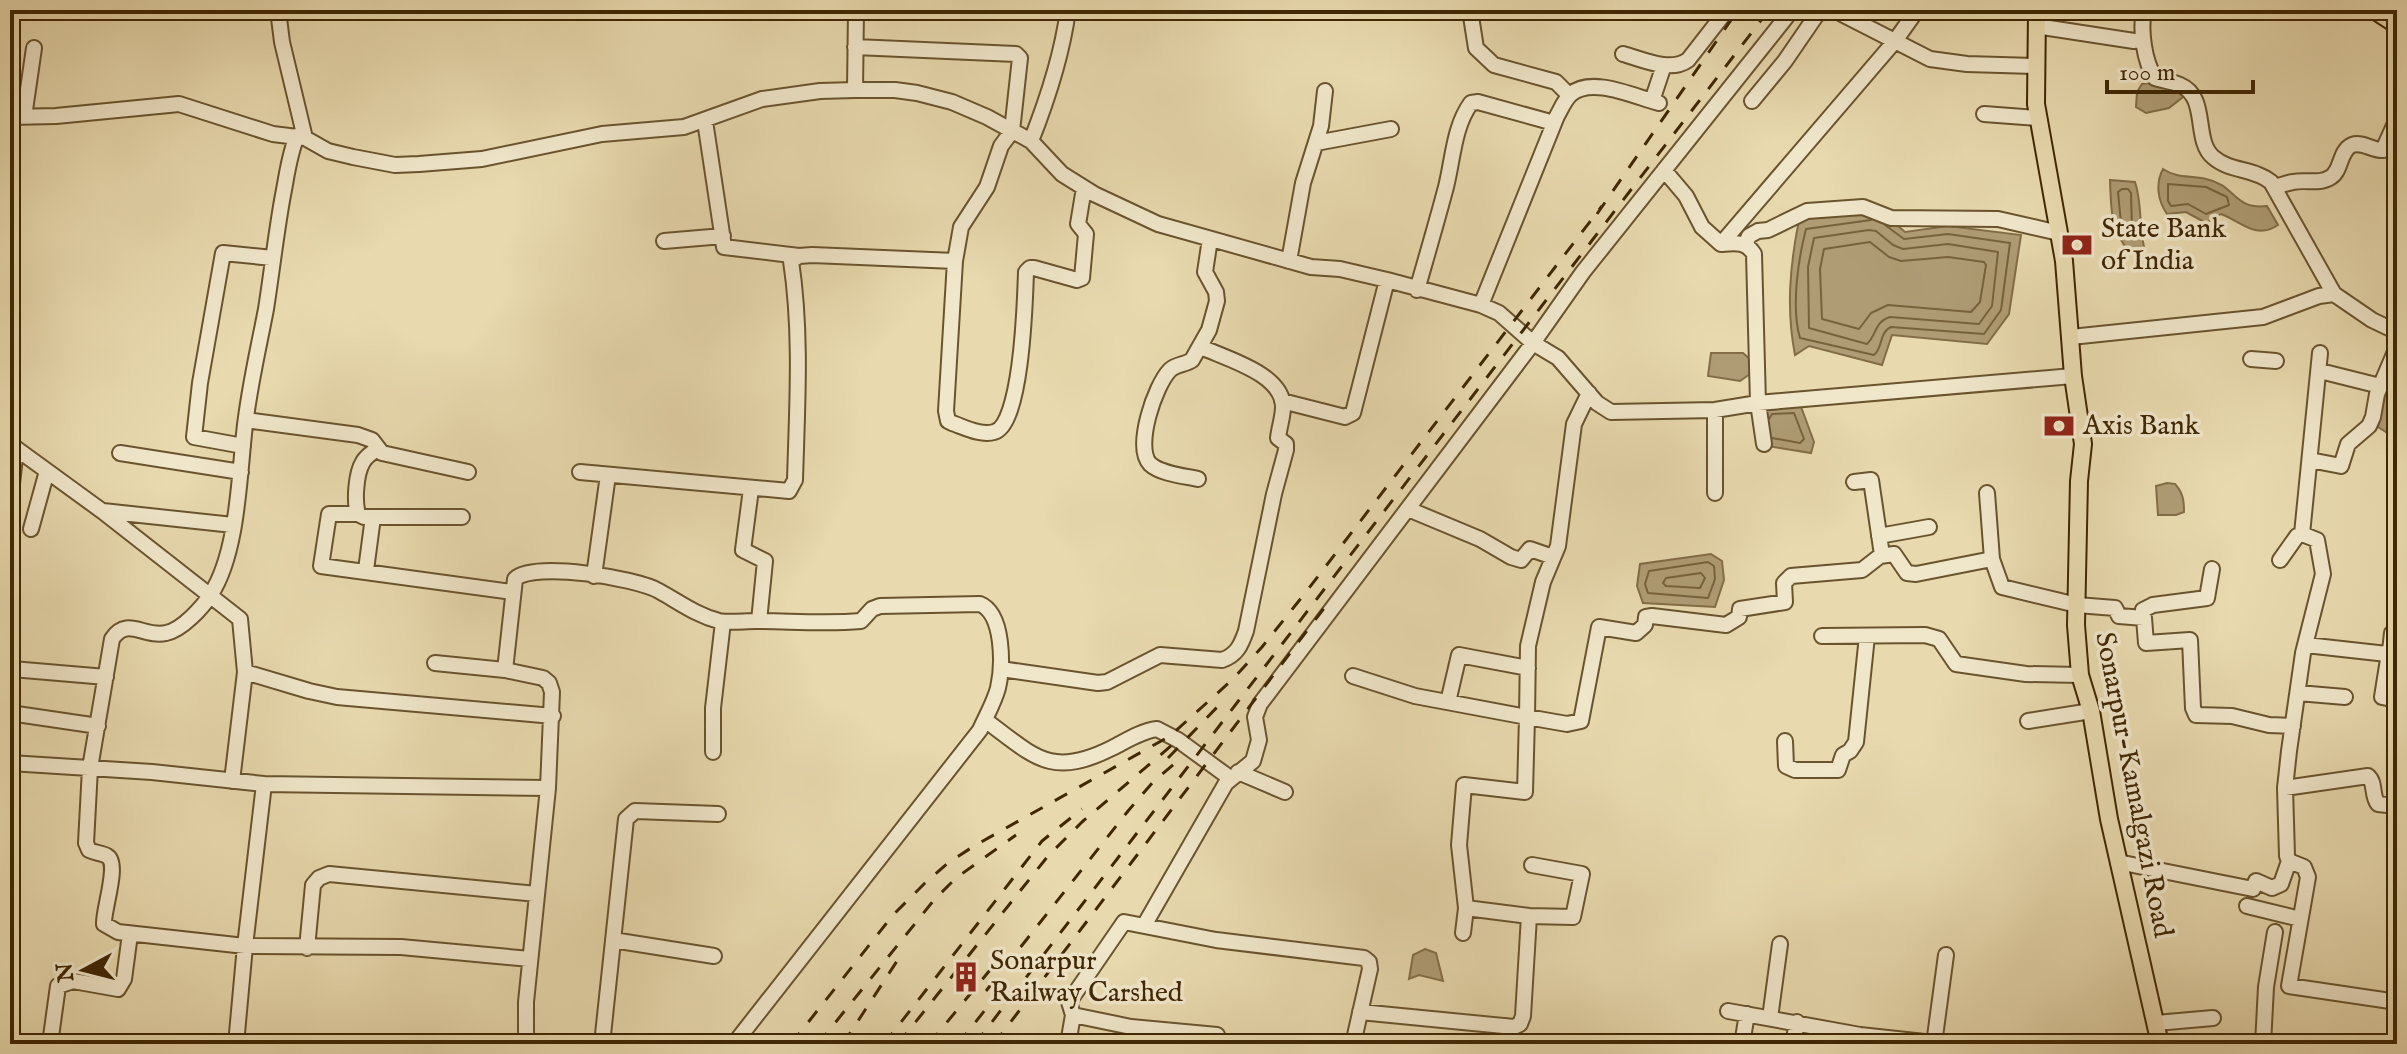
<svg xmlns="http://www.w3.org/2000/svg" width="2407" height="1054" viewBox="0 0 2407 1054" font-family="'IM FELL English',serif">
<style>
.water{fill:#af9c74;stroke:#826d47;stroke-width:2}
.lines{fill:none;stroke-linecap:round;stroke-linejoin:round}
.shore{stroke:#77623c;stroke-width:2}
.minor-casing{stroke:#69542e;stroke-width:18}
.major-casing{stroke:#3f2704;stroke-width:20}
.minor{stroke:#f0e6ca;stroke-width:14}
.major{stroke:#e8d9ae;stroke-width:16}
.rail{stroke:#3f2704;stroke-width:3;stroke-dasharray:14 14;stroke-linecap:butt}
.labels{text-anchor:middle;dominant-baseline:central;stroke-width:7;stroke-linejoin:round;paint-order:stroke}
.poi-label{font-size:28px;fill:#3f2704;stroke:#f0e6ca;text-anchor:start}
.street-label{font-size:28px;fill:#3f2704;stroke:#f0e6ca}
</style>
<rect width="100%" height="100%" fill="#e8d9ae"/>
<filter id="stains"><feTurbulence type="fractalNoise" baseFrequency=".0025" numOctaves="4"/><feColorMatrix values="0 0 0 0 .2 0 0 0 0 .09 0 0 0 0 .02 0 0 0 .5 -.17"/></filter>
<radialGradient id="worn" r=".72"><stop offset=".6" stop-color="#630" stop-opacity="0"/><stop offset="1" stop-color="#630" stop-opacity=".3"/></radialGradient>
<path class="water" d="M2149,83L2179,90L2183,97L2169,108L2146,113L2136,107L2137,92L2142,84Z
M2163,169C2178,179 2190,175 2206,179C2236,185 2233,210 2267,206L2278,225C2256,240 2242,222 2221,214L2206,223L2186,212L2167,214C2158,201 2155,184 2163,169Z
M2110,180L2135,182C2142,202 2139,225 2144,247L2129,251C2110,230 2111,207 2110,180Z
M1868,212L1883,213L1905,232L1948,226L2021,235L2009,314L1987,344L1892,335L1882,365L1809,346L1795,355C1786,309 1790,265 1799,220Z
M1711,353H1743L1752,361L1750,374L1740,381L1708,376Z
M2386,385L2397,388V439L2378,427Z
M1800,404L1814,442L1811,453L1761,445V407Z
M2167,483L2175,484C2183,493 2184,500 2184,512L2176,515H2158L2156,486Z
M1711,554L1722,561L1724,580L1715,607L1643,603L1637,586L1640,564Z
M1425,949L1436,953L1443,981L1419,975L1409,979L1413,955Z"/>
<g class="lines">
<path class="shore" d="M2168,184L2206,187L2227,197L2229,205L2206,214L2188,204L2171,206L2168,201Z
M2122,189H2128L2131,193L2132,230L2129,234L2125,232L2121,223L2118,192Z
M1871,220L1806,229C1798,260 1791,308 1800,338L1874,355C1883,348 1879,332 1891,327L1984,334L2001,310L2010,243L1948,234L1904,239L1885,225
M1869,230L1876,231L1893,245L1903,249L1948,244L1998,252L1992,306L1979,324L1890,317C1874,322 1877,335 1867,344L1809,328L1808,267L1814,238Z
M1870,242L1889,257L1901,261L1948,257L1984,262L1986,265L1980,302L1971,312L1888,305L1871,313L1859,329L1822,319L1820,269L1824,249Z
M1769,419L1772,414L1794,413L1804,439L1800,443L1772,438
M1708,562L1714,566L1715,579L1708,598L1648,593L1645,584L1649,571Z
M1701,573L1705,578L1700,588L1666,586L1663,583L1666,578Z"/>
<g class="minor-casing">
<path id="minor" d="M278,10L282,42L305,138
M856,10L855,90H895L917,93L952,102L987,117L1031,141L1062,174L1094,194L1158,224L1311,267L1340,269L1387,280L1481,305L1499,313L1533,343L1558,358L1597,403L1611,412L1715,410L1758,403L2073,376
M1470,10L1476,48L1494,65L1556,82L1569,95
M1834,10L1930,59L1967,64L2035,66
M2144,10C2140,30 2144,61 2155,78C2163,81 2172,81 2180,85C2209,97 2193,140 2213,157C2230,172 2254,168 2271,182L2334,294
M2036,26L2134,41L2143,39
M855,47L1016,54L1020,58L1012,131L1001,146L987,187L961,227L955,261L946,411L948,421L952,423C964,427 981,436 994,432C1022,425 1025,299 1026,272L1030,268H1034L1077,280L1082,278L1086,234L1078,224L1084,188
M1623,54C1642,59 1670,73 1688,60L1727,10
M1652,101L1664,65
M1752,101L1785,61L1820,10
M1984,114L2037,118
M10,117L56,116L179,104L273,134L305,138L328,151L353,157L395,165L419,164L482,159L602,134L684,127L762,99L820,91L855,90
M24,117L34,48
M705,121L724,247L799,256
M1031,141C1048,98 1062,56 1068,10
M1316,143L1391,129
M1664,170L1686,196L1702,227L1721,244C1736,243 1746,241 1754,254L1758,403L1764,444
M2274,187C2280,186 2286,183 2293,182C2306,179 2319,185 2331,177C2342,170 2339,151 2352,145C2363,141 2372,151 2383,150L2397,119
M664,241L723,236
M1721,244L1895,41L1917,10
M1745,245L1749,236L1758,231L1768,230L1807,211L1863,207L1891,218L1998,219L2059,233
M1289,261L1303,183L1321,126L1325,91
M1417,290C1427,255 1437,221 1446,187C1453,159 1454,126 1471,103L1478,102L1554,123
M1481,305L1557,116C1561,109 1565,99 1571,94C1592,76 1635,97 1659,103
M2071,337L2263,317L2319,296L2334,294L2372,320L2397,332
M2320,353L2302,534L2317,540L2323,574L2303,653L2289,751L2285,788L2287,856L2289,861L2304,867L2308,877L2289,986L2397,1002
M2251,359L2276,361
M2320,371L2380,386
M1589,393L1574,424L1558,546L1543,582L1528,646L1527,717L1567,724L1581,721L1599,627L1636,633L1645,625L1646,617L1652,616L1726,625L1739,617L1740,609L1785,602L1784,583L1791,576L1862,570L1880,556L1894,554L1907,573L1916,574L1992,559
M1282,401L1345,417L1353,413L1387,280
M1715,410V493
M246,420L358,435L372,440L382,453L468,472
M10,444L102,511L240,619L245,672
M243,446L194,437L200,383L223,253L273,258
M377,449C372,453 366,456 363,462C356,473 354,501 358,514L364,517H462
M120,453L241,472
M2310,460L2341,466L2348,444L2369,426L2373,417L2377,394L2397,347
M580,472L789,491L795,480C797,408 802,333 791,261L799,256L812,255L955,261
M1198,479C1184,476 1161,474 1150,464C1134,447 1155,385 1170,370C1176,364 1185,365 1192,360L1209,330L1217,301L1216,292L1205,272L1210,239
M1854,482L1871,480L1882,555
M751,489L743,550L765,561L759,621
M1987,493L1992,559L2002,587L2077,605L2115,608L2119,616L2144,618L2146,643L2190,640L2193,708L2196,715L2232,716L2269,725L2293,726
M10,502L16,448
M1408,509L1480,539L1511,557L1521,560L1530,549L1553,557
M103,511L233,525
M358,514H329L321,566L512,592
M31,529L47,471
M1879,536L1929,527
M2280,560L2297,536L2302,534
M366,570L373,517
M594,576L608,475
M2144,618L2143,610L2153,605L2207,598L2212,569
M1822,636L1925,635L1939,639L1956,664L2026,674L2080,675
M2306,645L2387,654L2390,651L2392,633
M2389,653L2382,697L2397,700
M435,663L505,670
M12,669L106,677
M1001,669L1098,683L1107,682L1160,655L1222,660C1237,655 1241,645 1246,631L1274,494L1286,450V444L1278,438C1279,428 1283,417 1283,407C1283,374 1227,359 1201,347
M1353,676L1415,696L1527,717L1525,792L1464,785L1459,845L1466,908L1529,916L1573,917L1582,874L1532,865
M2298,693L2345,697
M1448,702L1459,655L1528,668
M10,713L98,726
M985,720C1034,756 1050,779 1112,748C1126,741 1141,731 1157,729L1178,740L1230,778
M2028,721L2091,711
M1785,741L1786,766L1795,770H1838L1843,755L1850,751L1856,742L1867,636
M713,752V708L723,622
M10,763L152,772L264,784L548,788
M1238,772L1285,792
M232,781L245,672L309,691L337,697L553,716
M264,784L245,946L401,947L530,959
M2285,788L2368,776C2376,783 2371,795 2378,804L2397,806
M2118,862L2253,889L2256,881L2272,888L2281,884L2289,861
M2247,906L2300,919
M1145,924L1226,783L1253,761L1259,740L1255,717L1260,704L1533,343L1583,272L1792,10
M1463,933L1466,908
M613,940L714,956
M307,948L313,885L319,878L329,874L537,894
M1728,1011L1860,1035L1934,1043
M1360,1012L1514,1027L1520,1024L1523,1016L1529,916
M1073,1015L1131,1027L1217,1035
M1770,1018L1780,944
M2156,1023L2213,1018
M10,1042L52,1044
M50,1044L58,986L73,981L118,989L124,979L130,934
M236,1044L245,946L118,932L104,924C103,910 120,863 107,856C102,853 95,853 89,850L86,843L90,768L112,639C127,616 144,638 166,633C182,630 203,607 211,594C237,554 239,481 244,434C248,392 258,351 266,309C272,271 276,233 283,195C287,175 289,155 297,136
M526,1044V1002L548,788L552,692L549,683L543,678L505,670L515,579C534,561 636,578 659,591C679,602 696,615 719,621C729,623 744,621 756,621C790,621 826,624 861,621L872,609L880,606L980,604C1004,614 1003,666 998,688C994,703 986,716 980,730L734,1044
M602,1044L626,819L635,811L718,814
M1068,1044L1073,1015L1069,1002L1124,922L1216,940L1364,958L1369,962L1370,969L1353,1044
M1503,1044L1505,1026
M1742,1044L1747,1014
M1793,1044L1797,1022
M1934,1044L1946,955
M2263,1044L2266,987L2275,932"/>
</g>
<g class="major-casing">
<path id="major" d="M2037,10L2036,104L2064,261L2073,376L2083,444L2079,481L2076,625L2080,675L2091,711L2109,819L2160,1044
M2374,10L2397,25"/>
</g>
<use href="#minor" class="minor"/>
<use href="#major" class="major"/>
<path class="rail" d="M1597,214L1738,10
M1168,758L1223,701
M986,991L1128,811L1153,782L1181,758
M791,1044L893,915L925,883L948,863L974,846L1170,736L1232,680L1262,647L1306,592L1602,206
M818,1044L934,900L956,878L1016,835
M843,1044L897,961
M884,1044L1042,841L1082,809
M898,1044L1048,856L1082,822L1172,745
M929,1044L990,970
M958,1044L1005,985
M975,1044L1769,10
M994,1044L1331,599"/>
</g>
<defs>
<g id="bank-bare" transform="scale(2.4)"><path d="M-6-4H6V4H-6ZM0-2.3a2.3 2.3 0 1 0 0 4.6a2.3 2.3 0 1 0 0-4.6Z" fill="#8f2418" stroke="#f0e6ca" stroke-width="2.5" paint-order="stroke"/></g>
<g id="building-bare" transform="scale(2.4)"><path d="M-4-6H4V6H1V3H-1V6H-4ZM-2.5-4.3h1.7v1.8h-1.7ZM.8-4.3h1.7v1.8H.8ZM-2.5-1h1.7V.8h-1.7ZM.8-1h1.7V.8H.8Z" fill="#8f2418" stroke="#f0e6ca" stroke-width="2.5" paint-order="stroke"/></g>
</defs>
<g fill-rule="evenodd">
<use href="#bank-bare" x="2077" y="245"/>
<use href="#bank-bare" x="2059" y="426"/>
<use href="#building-bare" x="966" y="977"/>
</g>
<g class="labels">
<g class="poi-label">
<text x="2101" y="229">State Bank<tspan x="2101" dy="32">of India</tspan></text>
<text x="2083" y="426">Axis Bank</text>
<text x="990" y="961">Sonarpur<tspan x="990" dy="32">Railway Carshed</tspan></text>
</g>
<g class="street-label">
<text transform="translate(2133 785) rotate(79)">Sonarpur-Kamalgazi Road</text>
</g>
</g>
<rect width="2407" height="1054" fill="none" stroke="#e8d9ae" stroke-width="40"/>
<rect x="12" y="12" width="2383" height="1030" fill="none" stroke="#3f2704" stroke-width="4"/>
<rect x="20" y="20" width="2367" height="1014" fill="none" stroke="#3f2704" stroke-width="2"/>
<g transform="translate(84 970) rotate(263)" stroke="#f0e6ca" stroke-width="6" paint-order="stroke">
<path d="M0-6L14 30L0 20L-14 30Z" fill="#3f2704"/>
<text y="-12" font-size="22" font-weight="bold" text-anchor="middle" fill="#3f2704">N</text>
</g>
<path d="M2107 80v12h146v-12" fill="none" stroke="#3f2704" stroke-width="4"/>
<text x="2119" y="80" font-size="24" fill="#3f2704" stroke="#f0e6ca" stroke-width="6" paint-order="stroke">100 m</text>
<rect width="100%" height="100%" filter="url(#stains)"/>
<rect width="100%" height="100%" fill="url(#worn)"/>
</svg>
